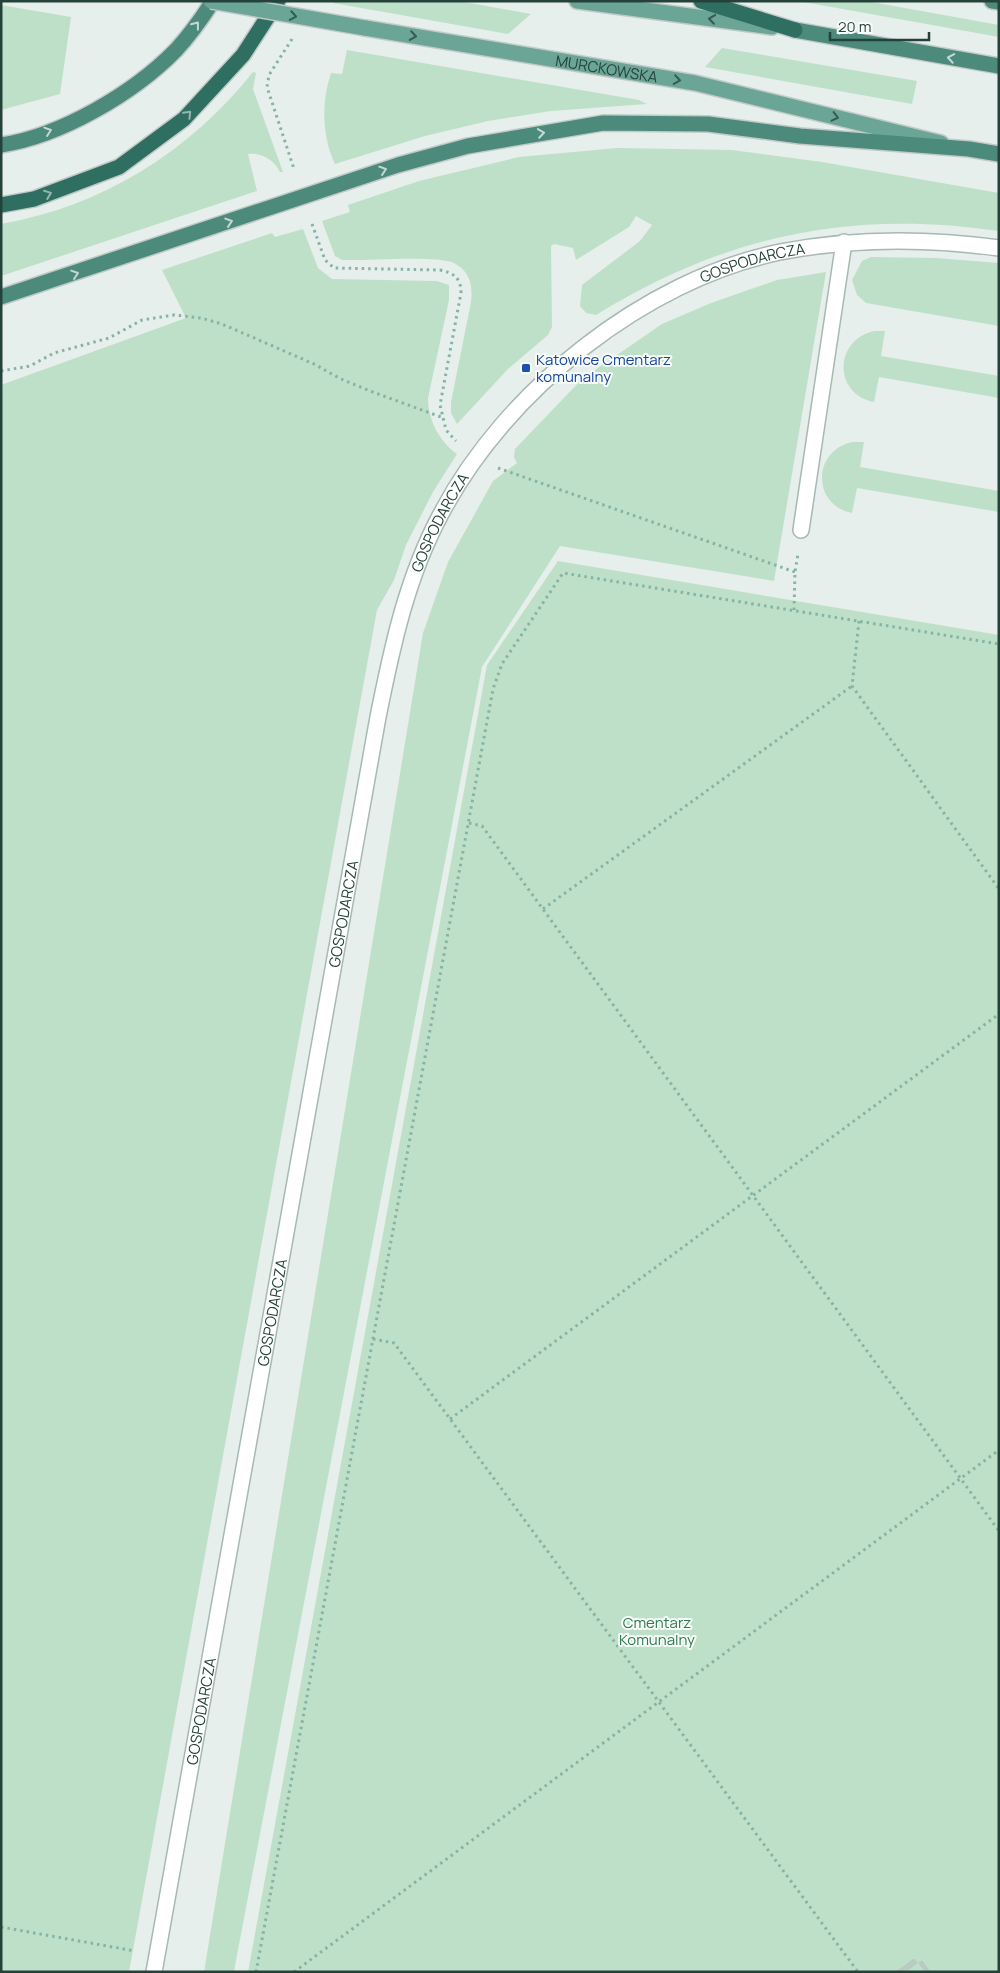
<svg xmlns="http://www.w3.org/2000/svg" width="1000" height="1973" viewBox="0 0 1000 1973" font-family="Manrope,sans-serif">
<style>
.green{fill:#bfe0c8}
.building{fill:#bbcac4;stroke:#b8c9c2}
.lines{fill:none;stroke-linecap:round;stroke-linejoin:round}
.service-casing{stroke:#a8b8b2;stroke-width:18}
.tertiary-casing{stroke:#a8b8b2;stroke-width:18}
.primary-casing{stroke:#c2cac8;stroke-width:18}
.trunk-casing{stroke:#c2cac8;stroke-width:18}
.motorway-casing{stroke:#c2cac8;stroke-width:18}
.path{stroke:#86b3a5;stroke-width:3;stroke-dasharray:2.5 4;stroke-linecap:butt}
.service{stroke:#fff;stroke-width:15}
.tertiary{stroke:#fff;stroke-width:15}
.primary{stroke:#6aa596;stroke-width:15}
.trunk{stroke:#4c8a7c;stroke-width:15}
.motorway{stroke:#2f6f62;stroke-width:15}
.primary-bridge-casing{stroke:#c2cac8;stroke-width:18;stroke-linecap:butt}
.primary-bridge{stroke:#6aa596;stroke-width:15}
.oneway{stroke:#365b51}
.oneway2{stroke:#c4d9d4}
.oneway3{stroke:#93b5ae}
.transit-dot{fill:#1a4fb4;stroke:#f7fbf9;stroke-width:2}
.labels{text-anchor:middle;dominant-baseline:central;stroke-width:4;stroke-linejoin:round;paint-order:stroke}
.street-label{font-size:15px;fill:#24423a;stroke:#f7fbf9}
.transit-label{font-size:15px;fill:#164399;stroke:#f7fbf9;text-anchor:start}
.park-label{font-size:15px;fill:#2d7a4b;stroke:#f7fbf9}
</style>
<rect width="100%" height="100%" fill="#e6efeb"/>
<path class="green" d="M334,1H459L531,14L508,34L333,3Z
M798,1H866L999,25V37Z
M1,5L71,17L60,94L1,110Z
M722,48L917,81L912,104L705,67Z
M347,50L639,100L647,104L551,111L488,121L425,136L335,164C322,137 321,102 331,73L342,74Z
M253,72L256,73L253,89L283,172H280C275,161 262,152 248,154L257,191L1,276V224C103,206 189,152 253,72Z
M617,148L732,150L822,162L999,193V231C850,209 724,236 596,315L586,313L580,306L582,285L640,241L652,225L636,216L629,227L576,260L573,248L554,244L551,246L552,327L548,335L508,369L457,424L451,413V402L471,302C473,286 470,271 454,263C436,255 365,261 342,260L335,256L322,221L350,212L348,205L419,181L519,157Z
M303,229L318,268L332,279L437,281L449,285V300L428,398C428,420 439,441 457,454L433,492L406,545L394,580L377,610L129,1972H1V385L186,318L162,270L272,233L275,237Z
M871,257L936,258L999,263V326L866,303L857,295L852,280L862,261Z
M826,272L774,581L560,546L482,667L234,1971L204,1972L423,633L448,562L493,481L517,463L514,457L515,449L582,379L662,324L711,303L777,280Z
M874,331H885L881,356L999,376V398L879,377L874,402C833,394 834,340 874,331Z
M852,442H864L860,467L999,491V512L857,488L852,513C812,505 812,451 852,442Z
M558,561L999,635V1972H248L487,665Z"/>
<path class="building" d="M914,1959L917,1963L905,1972H896Z
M922,1961L930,1972H925L919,1963Z"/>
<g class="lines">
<g class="service-casing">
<path id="service" d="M801,530L844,242"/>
</g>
<g class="tertiary-casing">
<g id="tertiary">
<path id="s1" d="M154,1972L378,717C392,647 407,576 442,512C506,391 644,280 780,252C852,238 926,238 999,248"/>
</g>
</g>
<g class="primary-casing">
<g id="primary">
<path d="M577,1L772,27"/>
<path id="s2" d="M365,28L695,83L941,143"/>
</g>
</g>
<g class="trunk-casing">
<path id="trunk" d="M992,1L999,2
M795,30L999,66
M1,145C61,136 134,93 176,50C190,35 202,18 213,1
M1,297L398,165L468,146L603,123L708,124L800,136L969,149L999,154"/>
</g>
<g class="motorway-casing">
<path id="motorway" d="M701,1L795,30
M1,205L34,199L119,167L184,119L243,55L278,1"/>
</g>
<path class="path" d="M292,39L269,75L267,87L294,169
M312,224L325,260L334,268L440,270C454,273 461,278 461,293L440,405L446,430L456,441
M1,371L30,366L54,353L109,338L142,320L174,315L201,318L222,324L314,364L341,379L370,391L441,417
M498,468L795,572
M794,610L795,572L798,554
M859,621L852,686L999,889
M469,823L482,826L999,1531
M543,909L852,686
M373,1339L394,1343L858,1972
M450,1419L999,1014
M1,1927L135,1951
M256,1972L493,689L502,664L563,573L999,644
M294,1972L999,1450"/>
<use href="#service" class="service"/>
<use href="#tertiary" class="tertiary"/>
<use href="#primary" class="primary"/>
<use href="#trunk" class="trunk"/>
<use href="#motorway" class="motorway"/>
<g class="primary-bridge-casing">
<path id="primary-bridge" d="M211,1L365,28"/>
</g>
<use href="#primary-bridge" class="primary-bridge"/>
</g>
<defs><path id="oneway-chevron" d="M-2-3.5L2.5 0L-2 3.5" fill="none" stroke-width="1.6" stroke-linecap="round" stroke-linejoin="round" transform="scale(1.25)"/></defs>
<g class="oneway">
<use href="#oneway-chevron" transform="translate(293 16) rotate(10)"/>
<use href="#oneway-chevron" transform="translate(712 19) rotate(-172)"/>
<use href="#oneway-chevron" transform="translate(413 36) rotate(9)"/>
<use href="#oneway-chevron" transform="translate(677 80) rotate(9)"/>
<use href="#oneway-chevron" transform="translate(835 117) rotate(14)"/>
</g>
<g class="oneway2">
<use href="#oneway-chevron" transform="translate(196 25) rotate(-52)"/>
<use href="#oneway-chevron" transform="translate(951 58) rotate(-170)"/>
<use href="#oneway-chevron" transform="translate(48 131) rotate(-19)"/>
<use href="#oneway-chevron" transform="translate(541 133) rotate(-9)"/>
<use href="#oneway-chevron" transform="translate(383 170) rotate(-19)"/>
<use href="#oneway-chevron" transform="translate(229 222) rotate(-18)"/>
<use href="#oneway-chevron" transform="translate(75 274) rotate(-19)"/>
</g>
<g class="oneway3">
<use href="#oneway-chevron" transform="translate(188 114) rotate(-46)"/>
<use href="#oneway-chevron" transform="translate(48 194) rotate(-21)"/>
</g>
<rect class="transit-dot" x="521" y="363" width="10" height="10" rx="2.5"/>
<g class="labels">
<g class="street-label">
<text stroke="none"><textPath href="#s2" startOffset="245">MURCKOWSKA</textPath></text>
<text stroke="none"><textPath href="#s1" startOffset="1900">GOSPODARCZA</textPath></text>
<text stroke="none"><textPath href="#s1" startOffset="1480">GOSPODARCZA</textPath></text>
<text stroke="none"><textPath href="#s1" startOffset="1075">GOSPODARCZA</textPath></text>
<text stroke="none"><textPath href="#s1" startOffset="670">GOSPODARCZA</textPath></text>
<text stroke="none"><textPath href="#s1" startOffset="265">GOSPODARCZA</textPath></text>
</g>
<g class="transit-label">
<text x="536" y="359">Katowice Cmentarz<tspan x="536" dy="17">komunalny</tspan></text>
</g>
<g class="park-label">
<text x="657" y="1622">Cmentarz<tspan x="657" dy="17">Komunalny</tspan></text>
</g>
</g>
<rect width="1000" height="1973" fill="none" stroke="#24423a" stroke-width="5"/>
<path d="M830 32v8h99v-8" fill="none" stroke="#24423a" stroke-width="2.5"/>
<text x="838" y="32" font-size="15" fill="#24423a" stroke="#f7fbf9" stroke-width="4" paint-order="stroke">20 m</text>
</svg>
